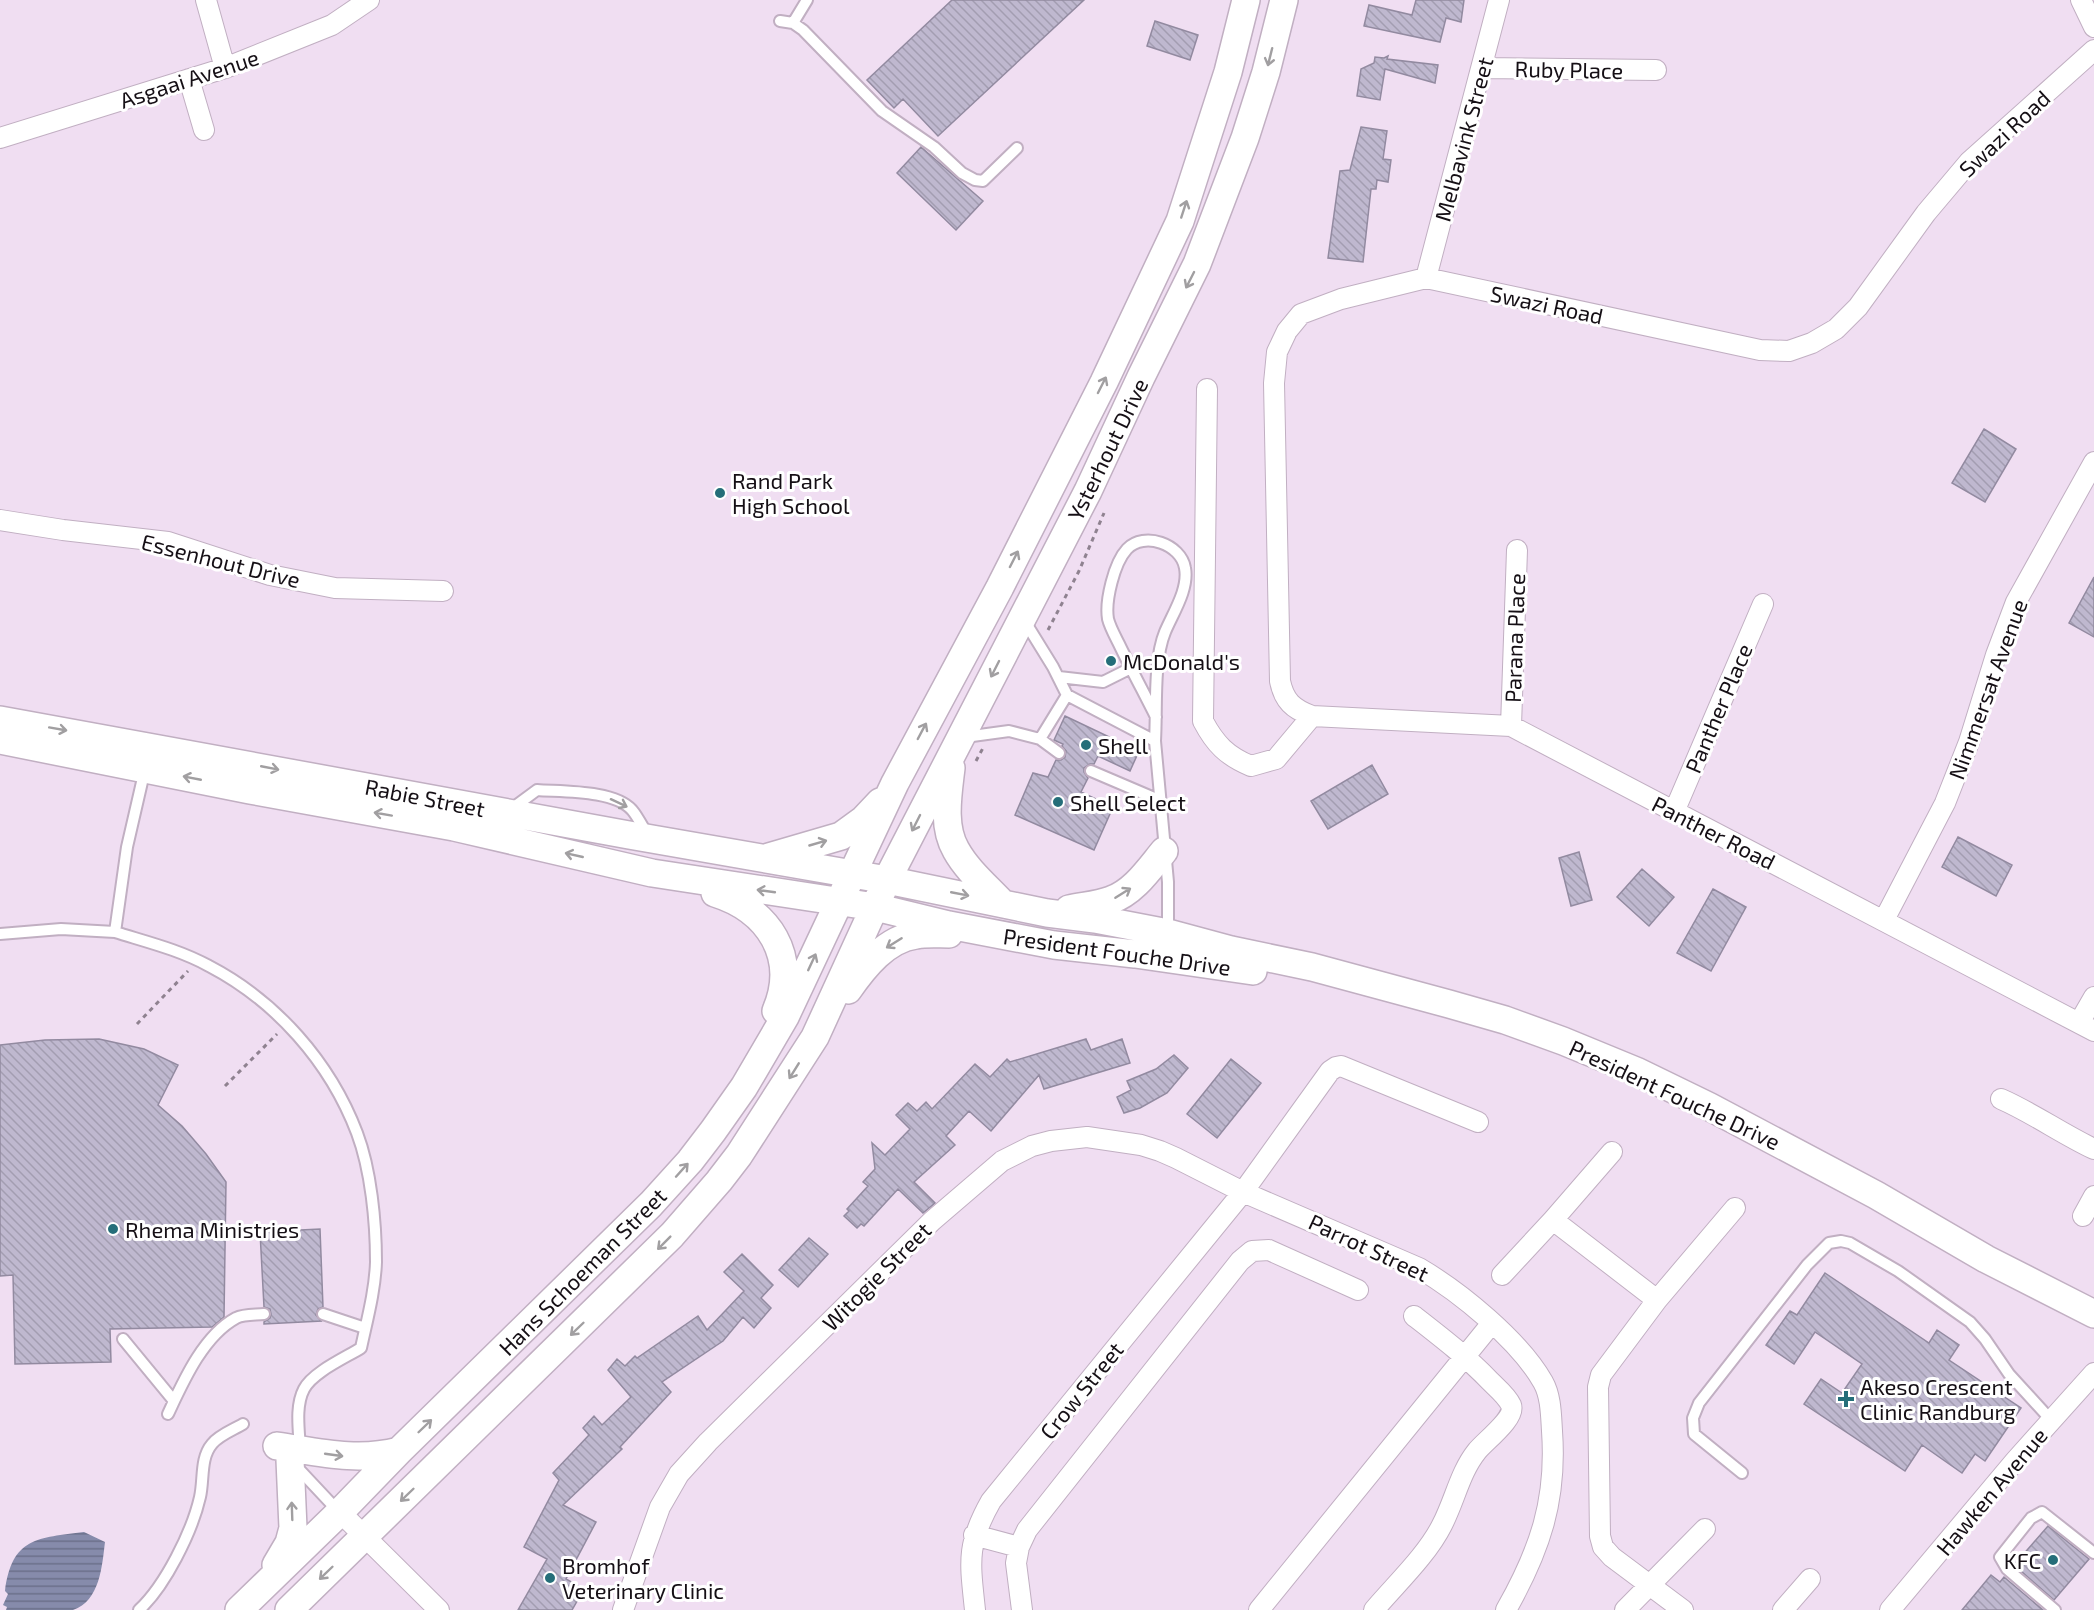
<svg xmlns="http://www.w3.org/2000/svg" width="2094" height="1610" viewBox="0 0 2094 1610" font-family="'Exo 2',sans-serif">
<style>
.water{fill:url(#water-rules)}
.building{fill:url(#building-back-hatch);stroke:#928aa0;stroke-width:1.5}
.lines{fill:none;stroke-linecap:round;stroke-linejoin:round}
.lane-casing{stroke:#c1afc2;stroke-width:14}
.street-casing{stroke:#c1afc2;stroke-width:22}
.secondary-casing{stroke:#c1afc2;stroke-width:30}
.path{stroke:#8f8290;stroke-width:3;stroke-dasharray:4.5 4.5;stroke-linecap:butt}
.lane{stroke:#fff;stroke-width:10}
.street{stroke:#fff;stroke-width:20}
.secondary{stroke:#fff;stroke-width:27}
.oneway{stroke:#a19fa1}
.poi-dot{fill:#256e79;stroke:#fff;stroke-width:2}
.labels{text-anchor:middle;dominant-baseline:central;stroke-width:6;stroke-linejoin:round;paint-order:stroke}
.street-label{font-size:22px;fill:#150f15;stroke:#fff}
.poi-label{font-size:22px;fill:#150f15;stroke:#fff;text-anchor:start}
</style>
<defs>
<pattern id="water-rules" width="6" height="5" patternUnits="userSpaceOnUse" patternTransform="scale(1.5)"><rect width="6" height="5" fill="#868bab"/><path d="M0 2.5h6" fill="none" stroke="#6c708a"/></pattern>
<pattern id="building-back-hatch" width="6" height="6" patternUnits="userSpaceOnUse" patternTransform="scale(1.5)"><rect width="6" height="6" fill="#bfb8cf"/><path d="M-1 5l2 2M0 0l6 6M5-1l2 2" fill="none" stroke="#a39db1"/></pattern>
</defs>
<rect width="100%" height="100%" fill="#f0def2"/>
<path class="water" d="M84,1532L105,1542C102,1566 100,1601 73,1610H6L7,1607L3,1605L8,1594L5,1591C12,1537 38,1538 84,1532Z"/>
<path class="building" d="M952,0H1084L938,136L903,99L894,108L867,80Z
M1416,0H1464L1461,22L1446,18L1440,42L1364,26L1369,5L1412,15Z
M1155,21L1198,35L1190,60L1147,46Z
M1388,56L1387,59L1438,65L1435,83L1385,69L1380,100L1357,96L1361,69L1374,63L1375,57L1384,58Z
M1361,127L1387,131L1383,159L1391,160L1388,182L1377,180L1376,189H1371L1363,262L1328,258L1340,171L1350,170Z
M921,147L983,201L956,230L897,173Z
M1984,429L2016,449L1985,502L1952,483Z
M2094,577V637L2069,623Z
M1065,716L1139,751L1130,771L1098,756L1094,764H1090L1084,768V772L1088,778L1081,792L1113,807L1094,850L1015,815L1033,773L1048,777L1056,760H1061L1065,757L1066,751L1062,746L1063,744L1054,740Z
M1372,765L1388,794L1328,829L1311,801Z
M1958,837L2012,865L1996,896L1942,867Z
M1579,852L1592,900L1571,906L1559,858Z
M1642,869L1674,897L1649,926L1617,897Z
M1713,889L1746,907L1711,971L1677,953Z
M99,1039L144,1049L178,1065L158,1105L182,1126L206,1154L226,1182L224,1317L212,1327L110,1329L111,1362L15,1364L13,1275L0,1276V1045L45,1040Z
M1086,1039L1091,1050L1122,1039L1130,1063L1044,1089L1039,1075L991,1131L969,1111L946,1136L955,1145L914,1182L935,1203L923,1213L898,1189L864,1226L861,1224L857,1228L844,1216L849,1211L847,1209L868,1186L863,1182L875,1169L872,1143L885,1155L910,1129L896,1115L908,1103L917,1111L926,1102L932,1109L975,1064L990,1077L1007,1059L1010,1062Z
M1174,1055L1188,1068L1167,1093L1140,1108L1124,1113L1117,1097L1131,1090L1127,1081L1156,1069Z
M1231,1059L1261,1083L1217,1138L1187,1114Z
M320,1229L323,1307L318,1309L316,1315L321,1321L264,1324V1322L270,1318L271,1314L270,1309L264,1307L260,1232Z
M809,1238L828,1254L798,1287L779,1270Z
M742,1254L773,1285L761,1298L771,1308L754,1328L743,1317L723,1341L662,1382L671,1392L620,1447L622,1449L563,1505L596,1522L566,1579L584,1589L572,1610H518L547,1559L524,1547L559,1480L553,1473L589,1435L583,1428L594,1416L602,1425L631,1397L608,1370L617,1359L625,1366L635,1356L637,1358L698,1316L707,1330L744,1291L724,1272Z
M1825,1273L1929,1343L1937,1330L1959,1345L1949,1360L2021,1408L1985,1461L1975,1454L1962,1473L1922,1445L1905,1471L1804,1404L1821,1379L1842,1393L1862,1364L1815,1332L1794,1364L1766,1345L1790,1311L1797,1315Z
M2048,1526L2089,1559L2054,1600L2014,1565Z
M1991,1575L2000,1582L2004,1577L2043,1610H1962Z"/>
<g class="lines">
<g class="lane-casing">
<path id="lane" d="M780,21L793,23L803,30L882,111L934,147L962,173L975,180L983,181L1017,148
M793,23L807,0
M1024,620L1053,667L1067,695L1155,741L1168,882V932
M1059,677L1103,682L1131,668
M965,737L1009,731L1040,739L1067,695
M1040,739L1059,753
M1155,741C1157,710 1153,661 1165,632C1173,613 1189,589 1185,568C1181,544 1144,531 1127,549C1114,563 1105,601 1108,619C1110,627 1115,636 1119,644C1131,669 1144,693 1156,717
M1091,771L1159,800
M510,810L537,790C563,792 614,790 632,810C638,817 642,826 647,834
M115,932C147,942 180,950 209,966C276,1001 330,1062 357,1133C371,1170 376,1222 376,1262C375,1291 367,1320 361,1348C345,1358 313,1372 304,1389C295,1406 299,1430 300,1449
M0,934L61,929L115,932L127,847L145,769
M323,1314L365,1328
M123,1339L174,1401
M168,1414C183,1382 203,1336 236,1318C244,1314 255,1315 264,1314
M294,1464L339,1512
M1742,1473L1694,1434L1693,1418L1699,1403L1807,1265L1829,1243L1841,1241L1850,1243L1898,1271L1970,1322L1985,1339L2009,1374L2051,1420
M139,1610C165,1586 192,1532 200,1497C204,1480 200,1458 212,1444C219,1435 233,1430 243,1424
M2055,1610L2007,1569L2000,1557L2031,1518L2042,1512L2094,1553"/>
</g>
<g class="street-casing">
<path id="street" d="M206,0L225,68
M2081,0L2094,27
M2094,50L1969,162L1926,213L1858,307L1836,329L1812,343L1789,351L1760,350L1426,278L1341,299L1301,314L1287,331L1277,352L1274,383L1280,681C1284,701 1293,709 1312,716L1511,726L2094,1031
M1482,68L1656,70
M189,79L204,130
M0,138L225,68L332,25L369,0
M1426,278L1499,0
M1207,389L1203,721C1215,744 1227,756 1251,766L1276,759L1312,716
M0,520L63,530L168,542L270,575L335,588L443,591
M1511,726L1517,550
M1674,812L1763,604
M1884,920L1945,803L1969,742L1996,655L2016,602L2094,462
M2079,1023L2094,997
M2001,1099C2033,1113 2062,1134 2094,1149
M2083,1216L2094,1196
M1553,1220L1612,1152
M1502,1275L1553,1220L1657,1300
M340,1512L439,1610
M974,1535L1019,1547L1016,1563L1022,1610
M1019,1547L1027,1530L1240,1261L1252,1251L1269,1250L1358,1290
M623,1610L660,1507L679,1474L708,1442L932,1221L1002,1161L1032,1146L1051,1141L1087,1137L1141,1145L1160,1151L1176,1158L1243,1192L1419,1268C1460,1292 1519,1340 1543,1382C1551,1396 1551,1415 1552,1431C1557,1500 1540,1550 1506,1610
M975,1610C970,1562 966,1545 991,1501L1243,1192L1330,1071L1336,1067L1341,1066L1478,1122
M1259,1610L1492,1323
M1374,1610C1396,1584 1427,1555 1442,1525C1455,1500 1460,1472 1477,1451C1485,1441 1516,1418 1511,1405C1507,1396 1497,1388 1490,1381C1467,1357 1441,1337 1414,1316
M1625,1610L1705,1529
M1683,1610L1612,1557L1603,1547L1600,1536L1598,1387L1601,1375L1657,1300L1735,1208
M1783,1610L1810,1579
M1890,1610L2015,1461L2094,1373"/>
</g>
<g class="secondary-casing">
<path id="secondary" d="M0,720L629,835L887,880L1047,913L1095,919L1168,933L1231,950L1312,967L1449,1004L1505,1020L1563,1041L1636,1071L1710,1107L1876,1195L1986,1259L2094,1314
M0,740L250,790L454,827L652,873L875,907L949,925L1054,945L1135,954L1253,971
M951,768C948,794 942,826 956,850C967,870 986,886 1002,903
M769,857L841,836L863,820L880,802
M715,893C769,910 799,957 776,1011
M1069,909C1082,906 1098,905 1111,900C1134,892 1149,869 1164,851
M848,990C864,967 886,939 916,935C926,933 938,934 949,934
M277,1446C318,1452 357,1462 399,1451
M276,1565L289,1543L293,1528L290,1460
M239,1610L340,1512L399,1451L651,1204L690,1161L713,1131L744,1087L785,1017L895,783L1000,587L1104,382L1180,221L1228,72L1246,0
M289,1610L672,1235L719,1181L739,1155L815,1037L887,880L1088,491L1141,377L1197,264L1245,138L1266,72L1284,0"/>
</g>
<path class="path" d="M1048,630L1079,571L1104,513
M976,761L983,748
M137,1024L188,971
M225,1086L277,1034"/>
<use href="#lane" class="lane"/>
<use href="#street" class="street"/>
<use href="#secondary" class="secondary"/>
</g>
<defs><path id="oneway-shaft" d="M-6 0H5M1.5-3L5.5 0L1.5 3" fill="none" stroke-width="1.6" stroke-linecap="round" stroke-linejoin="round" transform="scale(1.5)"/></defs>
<g class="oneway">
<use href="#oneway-shaft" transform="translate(1270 57) rotate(104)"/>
<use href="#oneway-shaft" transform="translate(1184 209) rotate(-72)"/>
<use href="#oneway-shaft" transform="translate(1190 280) rotate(117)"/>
<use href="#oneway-shaft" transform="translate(1102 385) rotate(-63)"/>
<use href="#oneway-shaft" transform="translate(1014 559) rotate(-63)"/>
<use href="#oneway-shaft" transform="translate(995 669) rotate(117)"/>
<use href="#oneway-shaft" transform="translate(58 729) rotate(10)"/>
<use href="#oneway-shaft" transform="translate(922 731) rotate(-62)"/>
<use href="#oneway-shaft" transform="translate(270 768) rotate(11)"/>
<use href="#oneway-shaft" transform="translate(192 778) rotate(-169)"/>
<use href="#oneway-shaft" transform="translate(619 803) rotate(25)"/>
<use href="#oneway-shaft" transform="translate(383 814) rotate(-170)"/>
<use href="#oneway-shaft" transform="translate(916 823) rotate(117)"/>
<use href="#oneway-shaft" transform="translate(818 843) rotate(-16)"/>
<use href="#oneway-shaft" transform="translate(574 855) rotate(-167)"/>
<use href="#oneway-shaft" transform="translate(766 891) rotate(-172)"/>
<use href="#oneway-shaft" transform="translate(1123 893) rotate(-32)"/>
<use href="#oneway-shaft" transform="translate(960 894) rotate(11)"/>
<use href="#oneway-shaft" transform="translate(894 943) rotate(148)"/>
<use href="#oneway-shaft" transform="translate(812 962) rotate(-65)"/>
<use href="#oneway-shaft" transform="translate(794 1071) rotate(122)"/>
<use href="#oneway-shaft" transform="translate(682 1170) rotate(-48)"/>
<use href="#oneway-shaft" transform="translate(664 1243) rotate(135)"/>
<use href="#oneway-shaft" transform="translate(577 1329) rotate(136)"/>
<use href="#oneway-shaft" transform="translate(425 1426) rotate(-44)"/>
<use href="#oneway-shaft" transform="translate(334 1455) rotate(8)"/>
<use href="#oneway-shaft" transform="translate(407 1495) rotate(136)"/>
<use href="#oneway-shaft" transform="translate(292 1511) rotate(-92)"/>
<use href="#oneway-shaft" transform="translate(326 1573) rotate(136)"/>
</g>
<g class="poi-dot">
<circle cx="720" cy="493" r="6"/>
<circle cx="1111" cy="661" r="6"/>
<circle cx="1086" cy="745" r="6"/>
<circle cx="1058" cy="802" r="6"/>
<circle cx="113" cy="1229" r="6"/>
<path d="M1843 1390h6v6h6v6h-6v6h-6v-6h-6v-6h6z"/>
<circle cx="2053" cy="1560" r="6"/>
<circle cx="550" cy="1578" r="6"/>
</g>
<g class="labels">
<g class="street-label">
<text transform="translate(1569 69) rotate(1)">Ruby Place</text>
<text transform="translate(189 78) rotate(-18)">Asgaai Avenue</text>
<text transform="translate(2004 133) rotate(-43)">Swazi Road</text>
<text transform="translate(1463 139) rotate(-75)">Melbavink Street</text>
<text transform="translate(1547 304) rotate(12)">Swazi Road</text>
<text transform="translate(1107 449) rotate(-64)">Ysterhout Drive</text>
<text transform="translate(221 560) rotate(14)">Essenhout Drive</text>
<text transform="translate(1514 638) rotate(-88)">Parana Place</text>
<text transform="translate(1987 689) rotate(-70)">Nimmersat Avenue</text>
<text transform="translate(1718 708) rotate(-67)">Panther Place</text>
<text transform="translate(425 797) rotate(11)">Rabie Street</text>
<text transform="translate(1714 832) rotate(27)">Panther Road</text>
<text transform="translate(1117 951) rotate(8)">President Fouche Drive</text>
<text transform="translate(1675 1094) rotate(25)">President Fouche Drive</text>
<text transform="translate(1369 1247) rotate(25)">Parrot Street</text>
<text transform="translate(582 1271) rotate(-45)">Hans Schoeman Street</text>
<text transform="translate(876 1276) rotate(-45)">Witogie Street</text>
<text transform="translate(1081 1390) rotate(-51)">Crow Street</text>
<text transform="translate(1991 1491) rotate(-50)">Hawken Avenue</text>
</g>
<g class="poi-label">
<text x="732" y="480">Rand Park<tspan x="732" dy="25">High School</tspan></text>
<text x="1123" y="661">McDonald's</text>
<text x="1098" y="745">Shell</text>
<text x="1070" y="802">Shell Select</text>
<text x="125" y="1229">Rhema Ministries</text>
<text x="1860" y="1386">Akeso Crescent<tspan x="1860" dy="25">Clinic Randburg</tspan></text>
<text x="2041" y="1560" text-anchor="end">KFC</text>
<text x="562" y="1565">Bromhof<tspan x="562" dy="25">Veterinary Clinic</tspan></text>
</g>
</g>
</svg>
